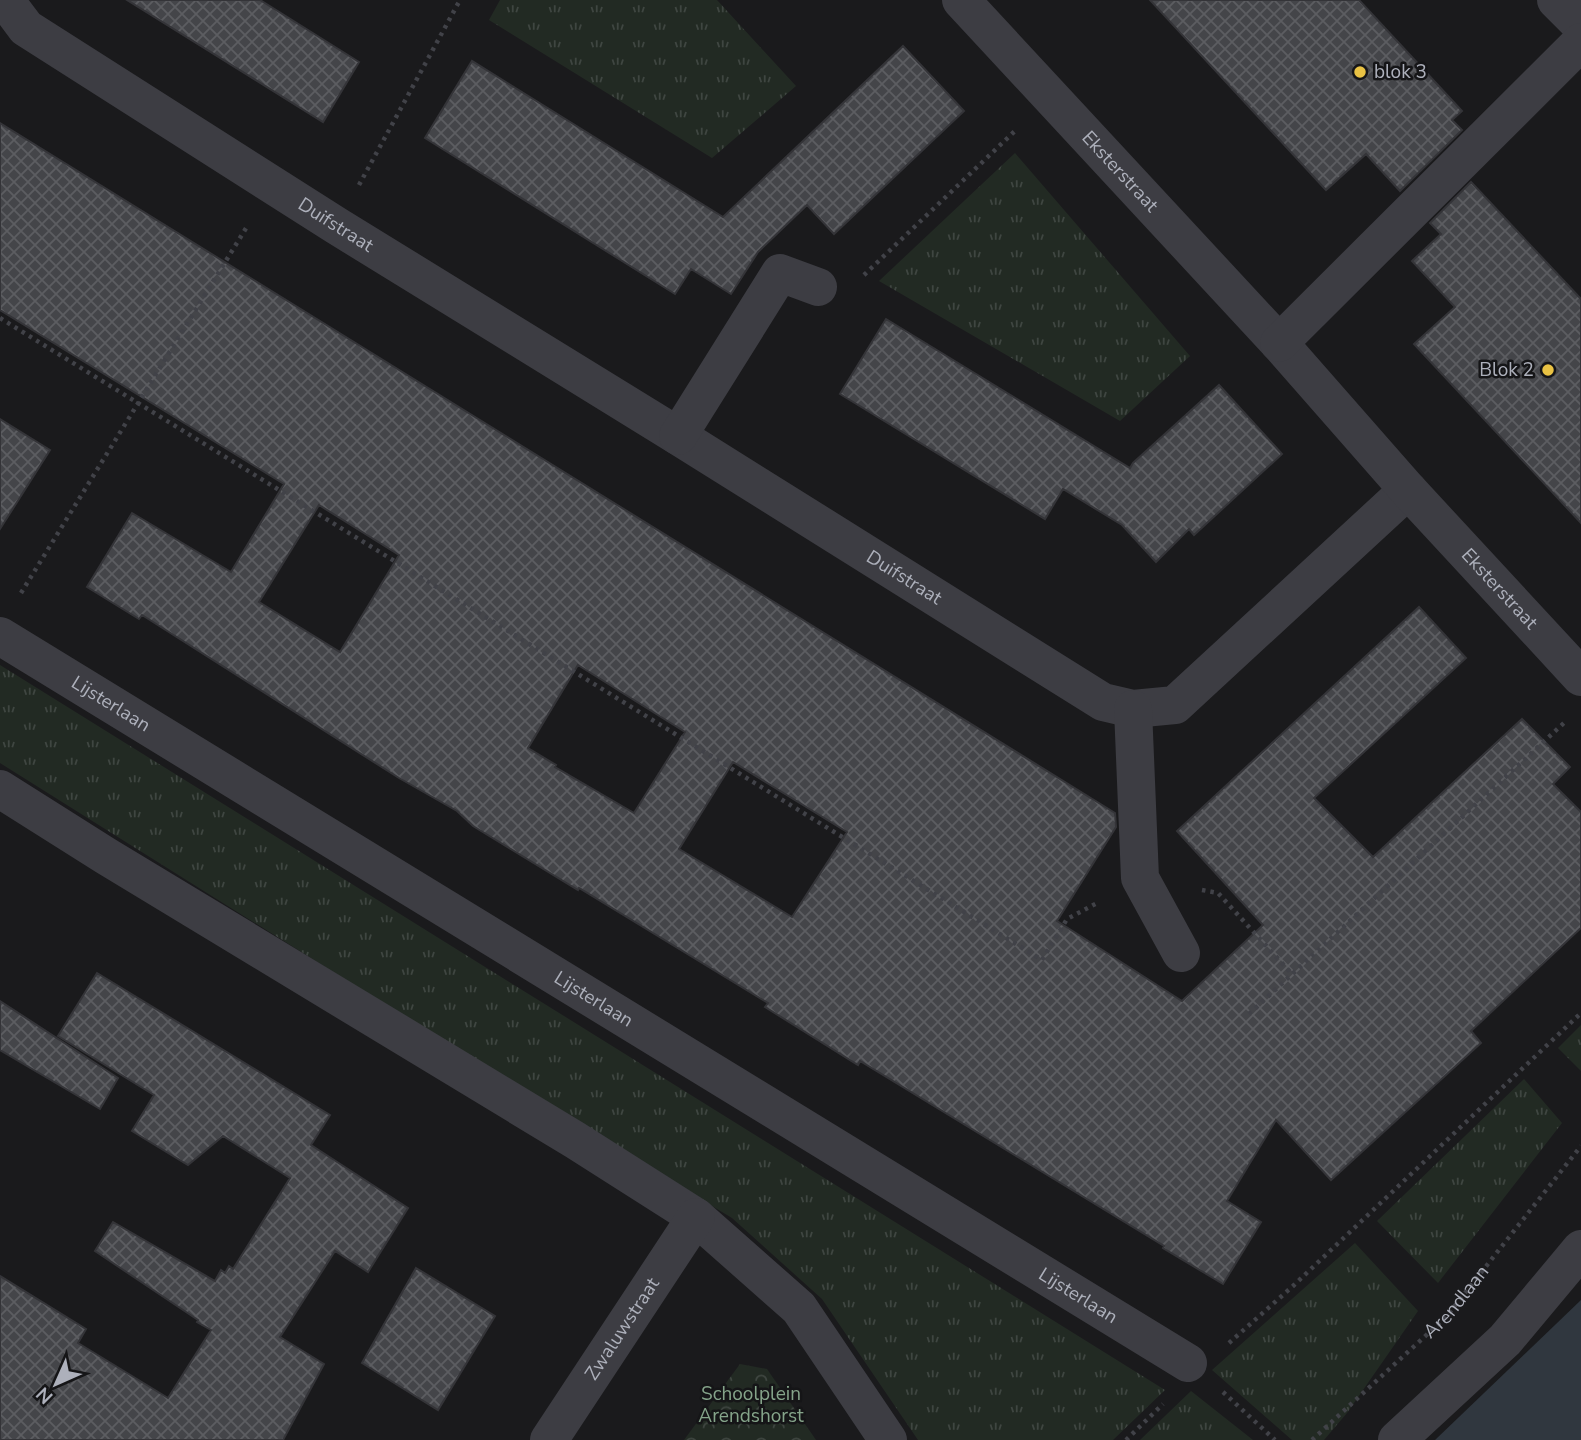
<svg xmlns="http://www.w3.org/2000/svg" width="1581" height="1440" viewBox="0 0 1581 1440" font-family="'Nunito Sans',sans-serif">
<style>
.grass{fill:url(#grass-tufts)}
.forest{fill:url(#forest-crowns)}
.water{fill:#30373f}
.building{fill:url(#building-cross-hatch);stroke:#343438;stroke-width:2;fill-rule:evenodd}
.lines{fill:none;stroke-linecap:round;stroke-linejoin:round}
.path{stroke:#414248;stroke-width:4.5;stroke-dasharray:3.5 5;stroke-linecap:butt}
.minor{stroke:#3d3d43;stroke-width:38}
.tertiary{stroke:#3d3d43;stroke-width:38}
.poi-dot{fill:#e9c244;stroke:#151517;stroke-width:2.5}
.labels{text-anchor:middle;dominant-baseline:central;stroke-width:5;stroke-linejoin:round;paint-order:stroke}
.poi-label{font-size:19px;fill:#adb0bb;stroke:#151517;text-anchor:start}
.street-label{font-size:19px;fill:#adb0bb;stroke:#151517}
.park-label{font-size:19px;fill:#85a48a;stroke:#151517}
</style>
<defs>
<pattern id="grass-tufts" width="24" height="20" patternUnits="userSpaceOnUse" patternTransform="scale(1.75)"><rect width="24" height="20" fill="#222a23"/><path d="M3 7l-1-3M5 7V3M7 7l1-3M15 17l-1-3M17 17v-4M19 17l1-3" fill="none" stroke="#3f4641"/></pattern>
<pattern id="forest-crowns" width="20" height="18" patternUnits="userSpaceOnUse" patternTransform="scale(1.75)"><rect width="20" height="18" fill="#222a23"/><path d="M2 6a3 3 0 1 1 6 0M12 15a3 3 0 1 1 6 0" fill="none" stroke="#3f4641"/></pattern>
<pattern id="building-cross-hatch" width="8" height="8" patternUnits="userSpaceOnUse" patternTransform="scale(1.75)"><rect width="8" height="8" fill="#444549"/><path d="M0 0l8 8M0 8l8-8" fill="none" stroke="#5c5d61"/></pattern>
</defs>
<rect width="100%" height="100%" fill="#1a1a1c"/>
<path class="grass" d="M500,0H717L796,86L712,158L489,20Z
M1015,153L1190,356L1120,421L879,281Z
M0,665L1165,1390L1113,1440H918L822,1299L732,1218L561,1115L0,763Z
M1581,1025V1071L1558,1048Z
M1524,1079L1562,1123L1438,1283L1377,1221Z
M1355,1243L1418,1311L1347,1413L1324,1440H1292L1212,1370Z
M1191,1391L1253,1440H1140Z"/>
<path class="forest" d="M740,1364L767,1369L816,1440H684Z"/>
<path class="water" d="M1581,1300V1440H1435Z"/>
<path class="building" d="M127,0H260L359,62L323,122Z
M1150,0H1359L1462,111L1452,120L1462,130L1400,191L1366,154L1326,190Z
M903,46L964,111L834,234L807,205L758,252L731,294L691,269L675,294L425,138L472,61L723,217Z
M0,123L1115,813L1116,827L1057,921L1182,1001L1263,925L1177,831L1419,607L1466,658L1314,798L1373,857L1522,719L1570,767L1553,784L1581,812V928L1471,1031L1481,1043L1331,1180L1276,1120L1227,1201L1261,1222L1223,1284L1163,1248L1164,1246L860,1061L858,1065L765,1007L768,1003L579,888L578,890L473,826L457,811L399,778L142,615L139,619L87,587L132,513L231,572L284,484L0,310ZM319,505L399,555L340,652L259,602ZM578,665L685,732L634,813L555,767L556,765L528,748ZM733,762L847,832L792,917L679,849Z
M1471,182L1581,299V523L1414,344L1455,307L1412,261L1441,234L1430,223Z
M886,319L1130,468L1133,463L1219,385L1282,454L1194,535L1189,529L1156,562L1122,525L1063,489L1045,519L840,394Z
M0,419L50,450L0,529Z
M97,973L330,1115L311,1145L408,1208L368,1272L335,1251L280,1337L324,1364L283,1440H0V1276L86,1329L78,1343L168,1398L211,1330L197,1322L198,1320L95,1251L113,1222L215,1281L221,1270L225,1273L229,1266L233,1269L290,1178L223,1136L188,1165L132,1131L154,1095L58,1036Z
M0,1001L118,1078L100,1109L0,1050Z
M416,1268L495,1316L438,1410L362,1363Z"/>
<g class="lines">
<g class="path">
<path d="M359,185L460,0"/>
<path d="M864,275L1017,129"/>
<path d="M0,318L1042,960L1067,919L1099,902"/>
<path d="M21,593L248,225"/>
<path d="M1202,890L1218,893L1292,974"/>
<path d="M1249,1014L1565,722"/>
<path d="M1229,1343L1293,1286L1581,1013"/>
<path d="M1223,1392L1275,1440"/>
<path d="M1126,1440L1163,1404"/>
<path id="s1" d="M1312,1440L1446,1317L1581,1146"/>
</g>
<g class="minor">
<path id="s2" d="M5,0L26,28L337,226L678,436L1103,702L1133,709L1175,705L1408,490"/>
<path id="s3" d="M961,0L1279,343L1408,490L1581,677"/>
<path d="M1556,0L1581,25"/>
<path d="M1279,343L1581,42"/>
<path d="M678,436L780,273L818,287"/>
<path id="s4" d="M0,636L1188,1363"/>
<path d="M1133,709L1140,878L1181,953"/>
<path d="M0,789L106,856L575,1140L696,1217L799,1308L888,1440"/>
<path id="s5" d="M549,1440L696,1217"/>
</g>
<path class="tertiary" d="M1397,1440L1505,1340L1581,1249"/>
</g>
<g class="poi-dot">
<circle cx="1360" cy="72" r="7"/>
<circle cx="1548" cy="370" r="7"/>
</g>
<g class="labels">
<g class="poi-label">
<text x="1374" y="72">blok 3</text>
<text x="1534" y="370" text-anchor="end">Blok 2</text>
</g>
<g class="street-label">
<text stroke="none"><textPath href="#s3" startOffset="234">Eksterstraat</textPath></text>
<text stroke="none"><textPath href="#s2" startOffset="402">Duifstraat</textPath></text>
<text stroke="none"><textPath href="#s2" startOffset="1071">Duifstraat</textPath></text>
<text stroke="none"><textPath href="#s3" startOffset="798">Eksterstraat</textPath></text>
<text stroke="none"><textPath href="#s4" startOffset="130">Lijsterlaan</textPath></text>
<text stroke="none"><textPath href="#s4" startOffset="696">Lijsterlaan</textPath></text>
<text stroke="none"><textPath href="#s4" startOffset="1264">Lijsterlaan</textPath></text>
<text stroke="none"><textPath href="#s1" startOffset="200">Arendlaan</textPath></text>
<text stroke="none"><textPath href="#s5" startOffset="133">Zwaluwstraat</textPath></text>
</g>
<g class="park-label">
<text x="751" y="1394">Schoolplein<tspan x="751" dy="22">Arendshorst</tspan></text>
</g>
</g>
<g transform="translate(56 1384) rotate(225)" stroke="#151517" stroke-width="5" paint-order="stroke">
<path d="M0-5L12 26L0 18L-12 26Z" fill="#adb0bb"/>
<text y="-10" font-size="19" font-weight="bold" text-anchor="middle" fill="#adb0bb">N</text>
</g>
</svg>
